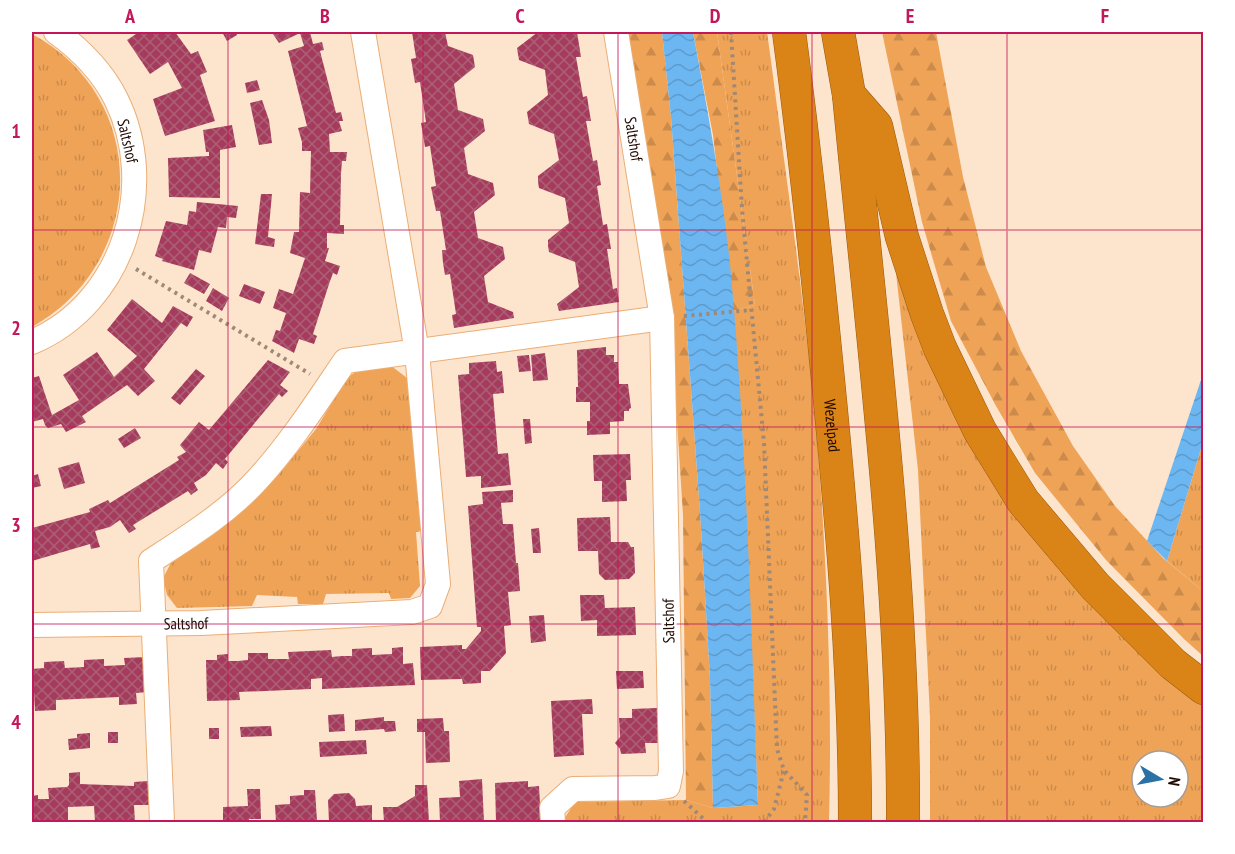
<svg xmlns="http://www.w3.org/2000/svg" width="1235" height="854" viewBox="0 0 1235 854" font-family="'PT Sans Narrow',sans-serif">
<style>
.grass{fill:url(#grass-tufts);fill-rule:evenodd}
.forest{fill:url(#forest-firs)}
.water{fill:url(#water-waves)}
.building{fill:url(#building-cross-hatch)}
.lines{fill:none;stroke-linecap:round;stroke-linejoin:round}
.street-casing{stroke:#ebae75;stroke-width:26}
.highway-casing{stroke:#985910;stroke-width:34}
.path{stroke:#a08877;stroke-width:4;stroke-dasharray:3 4.5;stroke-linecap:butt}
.street{stroke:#fff;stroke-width:24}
.highway{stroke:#da8418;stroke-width:33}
.grid{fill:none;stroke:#c2185b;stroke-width:1.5;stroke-opacity:0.55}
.labels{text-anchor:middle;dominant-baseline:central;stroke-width:5;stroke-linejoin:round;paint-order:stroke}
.street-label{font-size:16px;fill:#1e0900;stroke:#fff}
.neatline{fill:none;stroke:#c2185b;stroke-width:2}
.grid-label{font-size:20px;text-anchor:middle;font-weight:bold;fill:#c2185b}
</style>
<defs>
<pattern id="grass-tufts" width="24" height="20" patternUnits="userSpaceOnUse" patternTransform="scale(1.5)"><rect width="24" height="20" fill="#efa357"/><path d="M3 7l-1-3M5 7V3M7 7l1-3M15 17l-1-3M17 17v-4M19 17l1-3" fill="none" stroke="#cc8b4a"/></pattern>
<pattern id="forest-firs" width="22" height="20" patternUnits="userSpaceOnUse" patternTransform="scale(1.5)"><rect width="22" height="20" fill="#efa357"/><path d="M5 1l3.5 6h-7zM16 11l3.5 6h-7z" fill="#cc8b4a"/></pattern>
<pattern id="water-waves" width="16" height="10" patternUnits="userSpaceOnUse" patternTransform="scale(1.5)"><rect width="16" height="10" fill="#6cb6f1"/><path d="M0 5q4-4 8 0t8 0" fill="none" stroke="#5d9bcd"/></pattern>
<pattern id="building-cross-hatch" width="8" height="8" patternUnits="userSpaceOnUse" patternTransform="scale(1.5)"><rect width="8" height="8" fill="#a53c5d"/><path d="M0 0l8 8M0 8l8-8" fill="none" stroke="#ac6076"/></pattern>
</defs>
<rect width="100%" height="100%" fill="#fde4cd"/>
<path class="grass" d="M717,32H767L771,61C789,200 810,338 820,477C828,591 832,708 829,822H564V819L575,802L686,800L713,808L758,805L742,428L733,311L755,305Z
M32,34C151,98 148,262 32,327Z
M896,273L946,386L1203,694V822H930V717L918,470ZM1142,761H1178V797H1142Z
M390,365L407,378L423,531L416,532L420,586L410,598L391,599L389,593L326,594L323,604H298L297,597L257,595L252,606L177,608L167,595L163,578L171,563L213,535L280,473L316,429L347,378L361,368Z
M1203,442V591L1167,561Z"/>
<path class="forest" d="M628,32H662L671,117L700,511L710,678L713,808L686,800L683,515L669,296Z
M693,32H717L755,305L733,311L713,135Z
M882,32H936L963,177L986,267L1021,351L1073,446L1115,506L1163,558L1203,591V656L1184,639L1106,560L1035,473L996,406L951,321L922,222Z"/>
<path class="water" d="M662,32H693C708,112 723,193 731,274C747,451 751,628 758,805L713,808L710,678L700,511L671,117Z
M1203,374V442L1167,561L1147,541Z"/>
<path class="building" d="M139,32H175L191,54L198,51L207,72L200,75L215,121L165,136L153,99L182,88L168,62L150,74L127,40Z
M222,32H236L237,35L227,41Z
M277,32H310L313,44L322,42L324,50L320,51L336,113L341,112L343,121H339L342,131L329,134L330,152H347L346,161H342L341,173L340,225H344V234L327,233V248H329L325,261L340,266L337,275L333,273L329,284L313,334L317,336L314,344L299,339L294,353L272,341L276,330L280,331L286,313L273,308L279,289L293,294L305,258L290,253L294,232H299L300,192L310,193L311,151H302V142L298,128L307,126L288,51L304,46L300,33L279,43L273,34Z
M412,32H445L448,46L473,55L475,67L454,84L458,110L483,119L485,131L464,148L468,174L493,183L495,195L474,212L478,238L503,247L505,259L484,276L488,302L513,312L514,318L454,328L452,315L456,314L450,274L445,275L443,263L442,250H446L440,211H436L431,187L436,186L430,146L425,147L421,123L426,122L420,82L415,83L411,59L416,58Z
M538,32H577L581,57H576L583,97L587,96L589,109L591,121H586L593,161L597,160L599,173L601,185L597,186L603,225L607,224L611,249H607L613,289L617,288L619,302L559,311L557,304L579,287L575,262L549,252L548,246V240L569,223L565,198L539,188L538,182V176L559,160L554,134L529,124L527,112L548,95L545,70L519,60L517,48Z
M257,80L260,90L247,93L245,83Z
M262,100L269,120L272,143L259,145L250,103Z
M232,125L236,147L220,150V198L169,197L168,158L209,156V152H206L203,130Z
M261,194H272L268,237L275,239L274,247L255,244Z
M197,202L238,206L236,218L227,217L226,228L218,227L211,253L199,250L194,270L162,261L163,259L155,256L166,221L187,225L189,211L196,212Z
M190,273L210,284L204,294L184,283Z
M244,284L265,292L260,304L239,296Z
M213,288L229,298L222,311L206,301Z
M132,299L162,323L173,306L193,317L187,327L181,323L144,369L155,381L138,396L127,385L82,416L86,422L66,432L61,424L48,428L45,425L43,419L32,422V378L39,376L52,415L79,400L63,375L97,352L114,377L137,356L107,330Z
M606,347V355H614V362H618L619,384H628L631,408L629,409V411H624V421L610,422V434L587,435V421H590V402H576V387H578L577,350Z
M545,353L548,380L533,381L531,355Z
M529,355L531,371L519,372L517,356Z
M268,360L290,372L280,385L288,391L282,397L279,394L258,419L225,459L228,462L223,469L216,463L206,475L194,483L198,490L191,495L188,491L133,525L136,529L129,533L120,520L110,527L95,531L100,547L91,549L90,544L32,561V528L90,512L89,509L108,500L110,503L179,460L177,457L186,452L180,445L199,422L209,430Z
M496,361L497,372L502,371L504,393L493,394L498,454L508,453L511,485L481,488V476L466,477L458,375L469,374V363Z
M196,369L205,376L180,405L171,398Z
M523,419H530L532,443L525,444Z
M135,428L141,438L124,448L118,439Z
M630,454L631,480H626L627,501L602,502V481H594L593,455Z
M79,462L85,483L64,489L58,468Z
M38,474L41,486L32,488V476Z
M513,490V502L501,503L503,524H513L516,563H518L520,591L508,592L511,625L504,626L506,653L490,671H481V683L463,684L462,679L421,680L420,647L462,645V649H466L481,631V627H477L468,506L483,504L482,492Z
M610,517L611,542H628L631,547H634L635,573L629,579L605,580L599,574L598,551H578L577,518Z
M539,528L541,553H533L531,529Z
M580,595H604L605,608L635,607L636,635L597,636V620L581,621Z
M544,615L546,641L531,643L529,616Z
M403,647V664L413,663L415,685L322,689V678L311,679V689L239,692L240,700L207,701L206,660H217V655L228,654V661H238L248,660V653H268V659H289L288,652L331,650L332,657L342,656H352V649L372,648V655L392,654V648Z
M146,657L148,692L136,693L137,704L119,705V697L56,700V710L35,711L34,693H32V669L44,668V662L64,661L65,668L84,667V660L104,659V666L125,665L124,658Z
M616,671H643L644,688L617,689Z
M592,699L593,714H582L584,755L554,757L551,701Z
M657,708L659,743H645L646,753L621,754L620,749L615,743L620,737L619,718H632V709Z
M344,714L345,731L329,732L328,715Z
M384,717V721H395L396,731L385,732L384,729L355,731V720Z
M443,718L444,731H449L450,762L426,763L425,732H417V719Z
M271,726L272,736L241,737L240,727Z
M209,728H219V739H209Z
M108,732H118V743H108Z
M90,733V748L69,750L68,739L77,738V734Z
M366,740L367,754L320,757L319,742Z
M80,772V784L134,786V782L148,781L149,805H134L135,822H95L94,806L68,807V822H32V796L38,795V799H49L48,788L67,787L69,785V773Z
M482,779L484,822H440L439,798L460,797L459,781Z
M528,781V787L539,786L541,822H496L495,783Z
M415,785H427L429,822H384L383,807H397L415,796Z
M247,789H260L261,819H249V822H223V807L248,806Z
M304,790H315L317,821L276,822L275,805L290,804V796L304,795Z
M349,793L355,799L356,806L372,805V822H329L328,800L334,794Z"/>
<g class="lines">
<g class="street-casing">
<g id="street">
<path d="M32,342C124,303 159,186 116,99C102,71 81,50 56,32"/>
<path id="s1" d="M32,625L201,623L412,612L430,606L438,584L417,352L363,32"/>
<path d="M162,822L151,561C188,537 227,513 257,480C291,443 317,402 345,361L662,318"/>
<path d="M553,822L552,808L573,789L655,788L668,786L671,771L662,318L616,32"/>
</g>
</g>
<g class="highway-casing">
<g id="highway">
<path id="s2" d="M789,32C804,144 816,257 827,370C842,520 855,671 855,822"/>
<path d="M838,32L849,95C872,336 904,580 903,822"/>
<path d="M849,95L876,126L902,237L927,314L940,348L980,431L1023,501L1095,586L1173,664L1204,688"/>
</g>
</g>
<path class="path" d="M731,32L742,209L764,443L777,749L784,770L807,795L805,822
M136,269L310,374
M684,316L751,310
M684,801L707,822
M764,822L774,809L784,770"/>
<use href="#street" class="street"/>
<use href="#highway" class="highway"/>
</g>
<path class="grid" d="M228,32V822M423,32V822M618,32V822M812,32V822M1007,32V822M32,230H1204M32,427H1204M32,624H1204"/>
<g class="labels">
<g class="street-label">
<text transform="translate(634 139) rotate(81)">Saltshof</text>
<text transform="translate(128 141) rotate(77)">Saltshof</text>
<text stroke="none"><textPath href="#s2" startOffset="396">Wezelpad</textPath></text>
<text transform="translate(668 621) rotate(-91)">Saltshof</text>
<text stroke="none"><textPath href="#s1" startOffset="154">Saltshof</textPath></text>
</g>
</g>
<rect width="1235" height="854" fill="none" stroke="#ffffff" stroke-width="66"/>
<g transform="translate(1160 779) rotate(100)"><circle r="28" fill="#ffffff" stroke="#a59d99" stroke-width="1.5"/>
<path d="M0-4.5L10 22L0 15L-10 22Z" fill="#2a72a6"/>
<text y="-9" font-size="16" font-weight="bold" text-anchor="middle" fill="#1e0900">N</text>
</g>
<rect x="33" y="33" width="1169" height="788" class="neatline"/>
<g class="grid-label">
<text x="130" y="23">A</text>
<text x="325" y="23">B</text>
<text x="520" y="23">C</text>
<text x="715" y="23">D</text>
<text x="910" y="23">E</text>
<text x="1105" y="23">F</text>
<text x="16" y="138">1</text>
<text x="16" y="335">2</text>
<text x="16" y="532">3</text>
<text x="16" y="729">4</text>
</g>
</svg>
